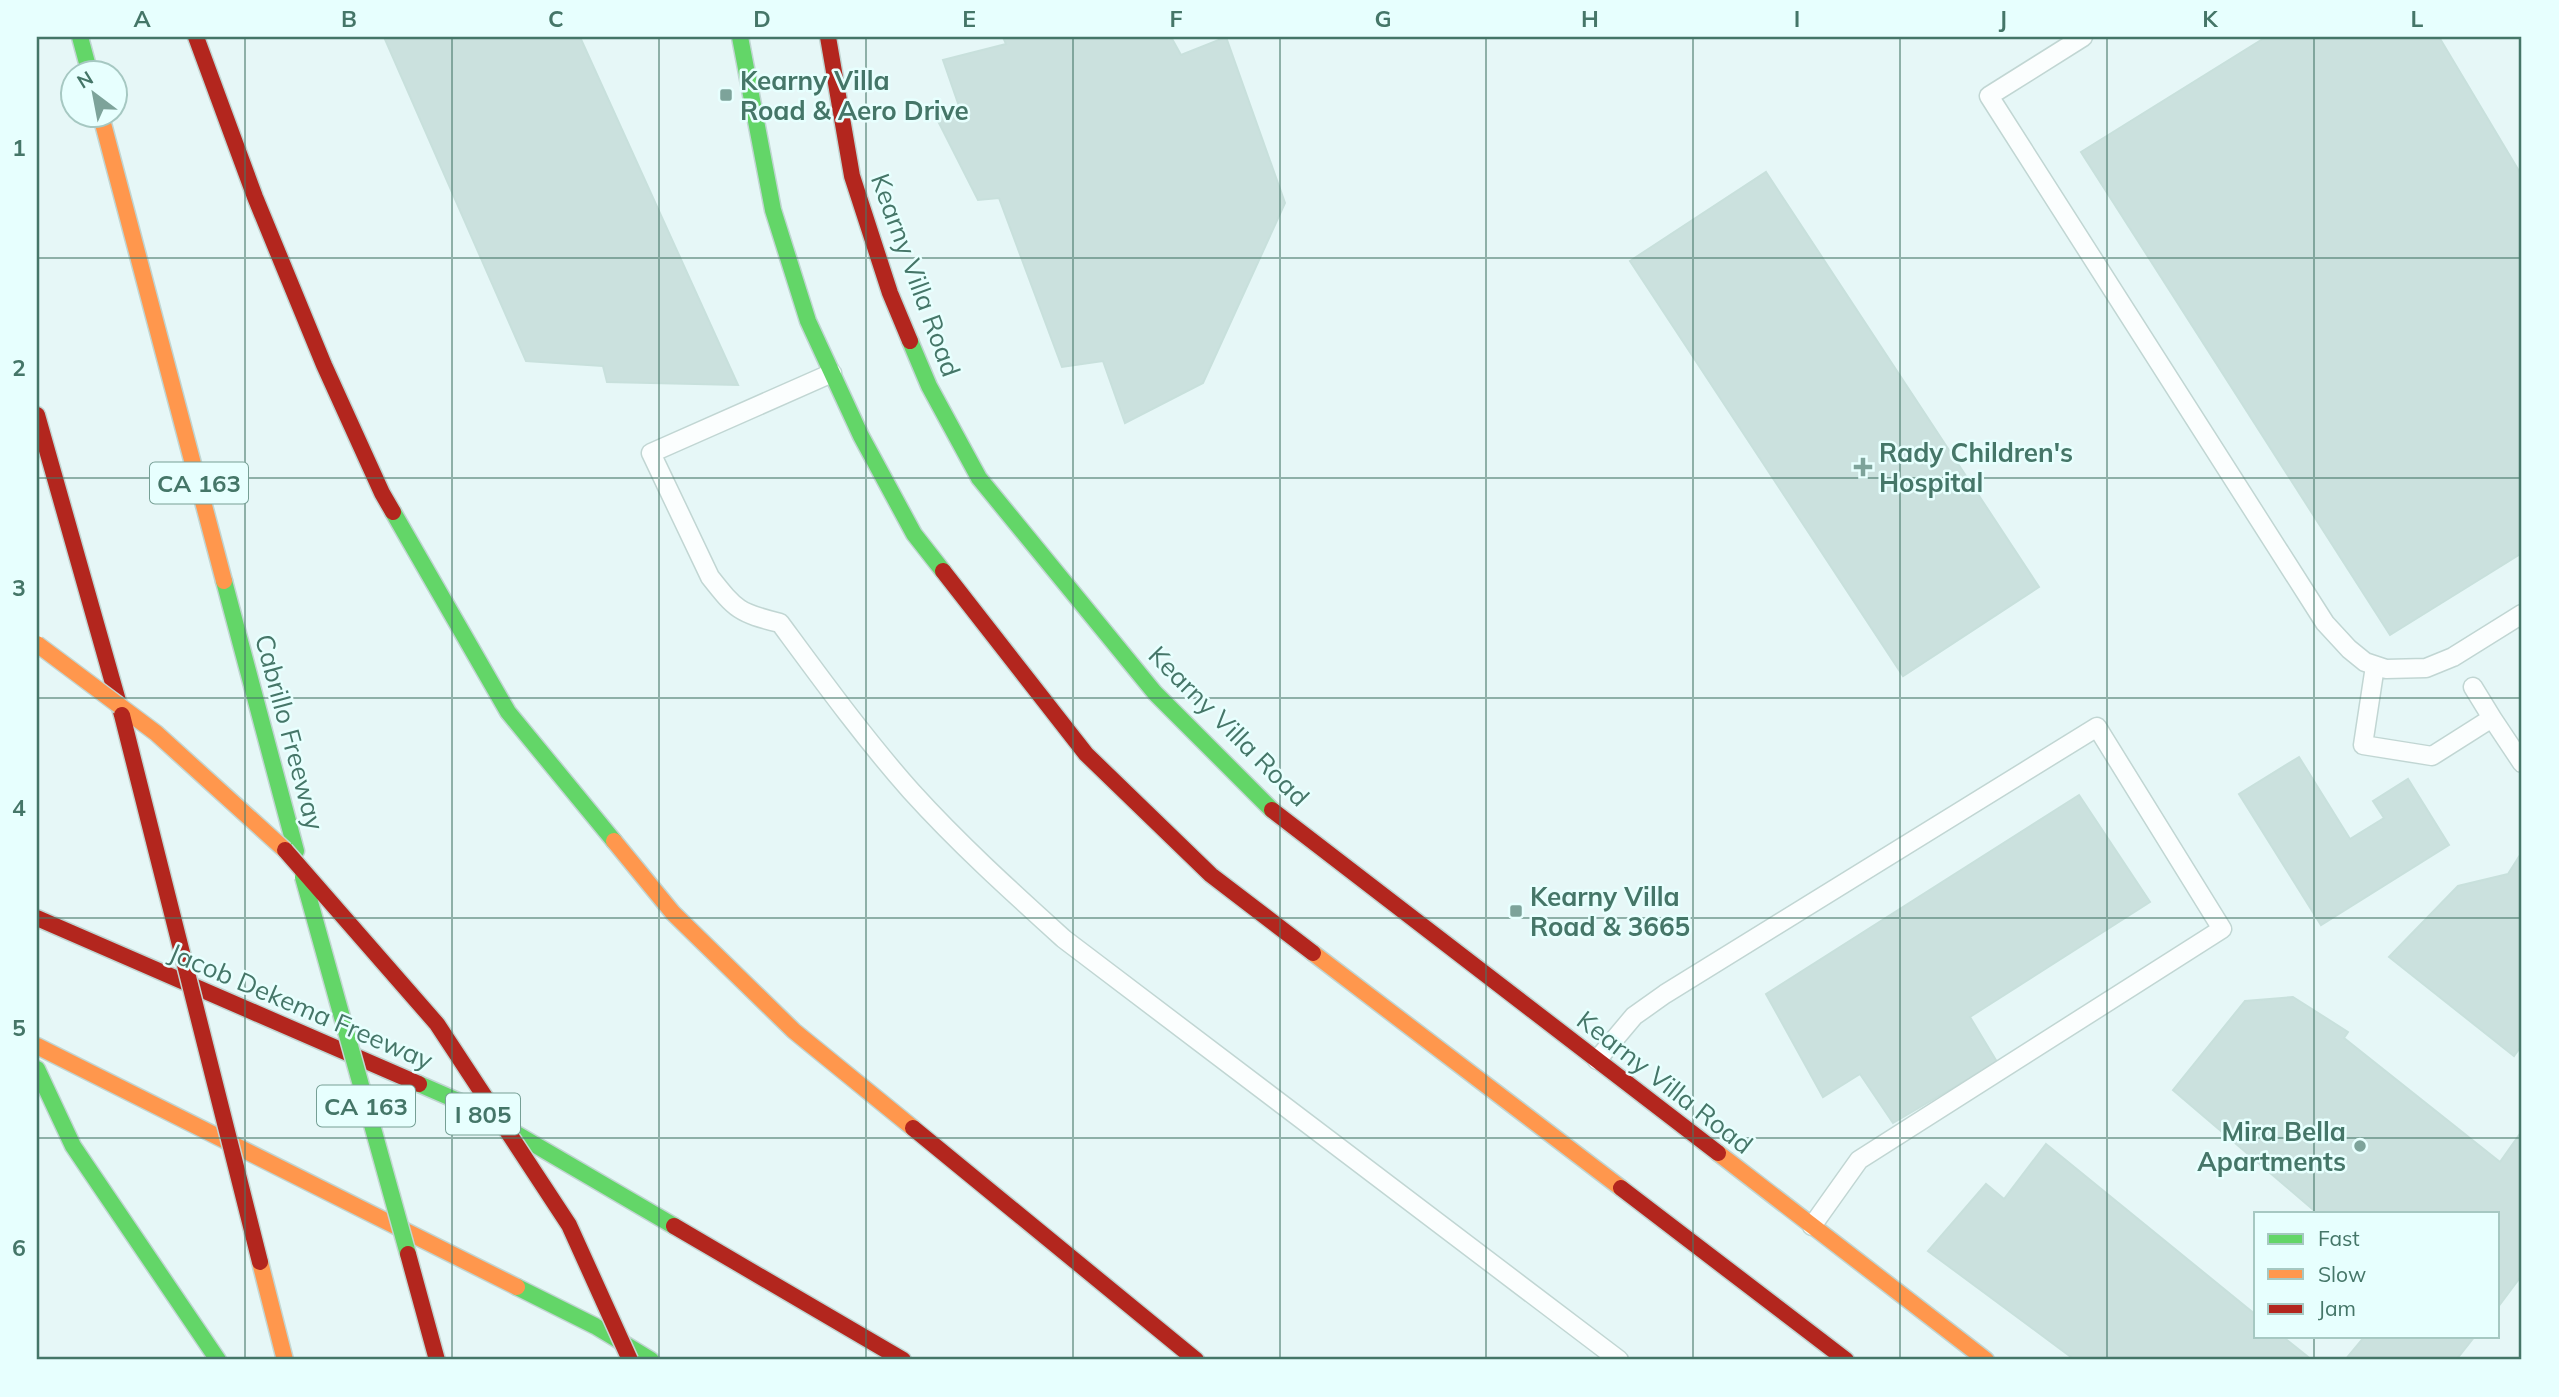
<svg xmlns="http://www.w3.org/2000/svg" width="2559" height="1397" viewBox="0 0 2559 1397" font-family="Mulish,sans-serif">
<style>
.building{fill:#cbe1de;stroke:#c8e0dc;stroke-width:2}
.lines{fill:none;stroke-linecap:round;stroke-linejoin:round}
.lane-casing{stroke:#c1d6d3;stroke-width:21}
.fast-casing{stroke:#c0d5d2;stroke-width:19}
.slow-casing{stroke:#c0d5d2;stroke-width:19}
.jam-casing{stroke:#c0d5d2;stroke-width:19}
.lane{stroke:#fbfefe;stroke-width:18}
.fast{stroke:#63d668;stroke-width:16}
.slow{stroke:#ff974d;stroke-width:16}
.jam{stroke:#b3261e;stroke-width:16}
.fast-bridge-casing{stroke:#c3d6d2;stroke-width:19;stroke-linecap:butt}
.slow-bridge-casing{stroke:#c3d6d2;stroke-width:19;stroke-linecap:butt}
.jam-bridge-casing{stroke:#c3d6d2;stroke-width:19;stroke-linecap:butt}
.fast-bridge{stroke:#63d668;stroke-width:16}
.slow-bridge{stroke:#ff974d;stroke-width:16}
.jam-bridge{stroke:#b3261e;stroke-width:16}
.grid{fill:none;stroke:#457668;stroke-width:2;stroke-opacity:0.55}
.poi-dot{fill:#7da39a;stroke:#e7fffe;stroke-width:2.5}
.labels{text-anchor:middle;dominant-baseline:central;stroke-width:5;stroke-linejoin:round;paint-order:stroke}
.shield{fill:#e7fffe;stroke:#769f95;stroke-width:2}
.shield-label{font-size:24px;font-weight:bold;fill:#457668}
.poi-label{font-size:26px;font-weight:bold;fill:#457668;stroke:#e7fffe;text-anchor:start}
.street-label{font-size:26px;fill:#457668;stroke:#e7fffe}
.neatline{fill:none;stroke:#457668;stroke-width:2.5}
.grid-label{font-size:23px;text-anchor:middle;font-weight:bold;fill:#457668}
</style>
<rect width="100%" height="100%" fill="#e6f7f7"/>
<path class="building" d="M384,37H580L738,385L607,382L603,366L526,361Z
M1003,37H1171L1181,55L1226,37L1285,203L1203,383L1125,423L1103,361L1062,367L999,198L978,200L936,117L960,109L943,60L1006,44Z
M2266,37H2439L2522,176V553L2390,635L2081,152Z
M1766,172L2039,587L1903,676L1630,261Z
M2299,757L2350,839L2384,818L2373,801L2408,779L2449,845L2321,925L2239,794Z
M2079,795L2150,902L1970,1017L1997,1062L1893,1123L1860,1074L1823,1097L1766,994Z
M2522,852V1045L2514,1056L2389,957L2458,886L2508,874Z
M2293,997L2348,1032L2344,1038L2500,1162L2522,1131V1275L2498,1307V1213H2317L2173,1090L2245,1001Z
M2046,1144L2256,1315V1336H2282L2312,1360H2075L1928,1251L1986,1184L2004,1199Z
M2365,1336H2475L2456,1360H2345Z"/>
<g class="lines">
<g class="lane-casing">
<path id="lane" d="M2083,37L1989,96L2325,623L2349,649L2365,662L2386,669L2426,668L2453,657L2522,614
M832,373L651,453L710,577C736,610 739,613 780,623C822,680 864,738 911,791C959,844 1011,891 1064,939L1619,1360
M2375,666L2363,745L2432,756L2492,718L2473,687
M2492,718L2522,763
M1597,1060L1634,1016L1665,994L2097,727L2222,929L1859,1160L1812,1226"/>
</g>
<g class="fast-casing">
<path id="fast" d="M80,37L90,74
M740,37L773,210L808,321L861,436L914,534L943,571
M910,341L929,386L979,478L1155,693L1272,810
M393,512L508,712L614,841
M224,581L296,851
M37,1069L73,1146L218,1360
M419,1084L465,1104L674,1226
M517,1287L595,1326L651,1360"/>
</g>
<g class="slow-casing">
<path id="slow" d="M101,116L224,581
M614,841L673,913L794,1031L913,1128
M1313,953L1621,1188
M37,1046L517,1287
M1718,1153L1986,1360"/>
</g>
<g class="jam-casing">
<path id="jam" d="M196,37L255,197L324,365L382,493L393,512
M828,37L852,176L890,293L910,341
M37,415L122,715
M943,571L1086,754L1211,875L1313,953
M1272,810L1718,1153
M37,918L419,1084
M913,1128L1196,1360
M1621,1188L1846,1360
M674,1226L903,1360"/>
</g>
<use href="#lane" class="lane"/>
<use href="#fast" class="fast"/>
<use href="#slow" class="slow"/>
<use href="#jam" class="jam"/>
<g class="fast-bridge-casing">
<path id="fast-bridge" d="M303,877L408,1254"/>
</g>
<g class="slow-bridge-casing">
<path id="slow-bridge" d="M37,644L156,733L285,850
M260,1262L285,1360"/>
</g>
<g class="jam-bridge-casing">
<path id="jam-bridge" d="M122,715L260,1262
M285,850L437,1024L569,1225L630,1360
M408,1254L437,1360"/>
</g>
<use href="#fast-bridge" class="fast-bridge"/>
<use href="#slow-bridge" class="slow-bridge"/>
<use href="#jam-bridge" class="jam-bridge"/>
</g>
<path class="grid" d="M245,37V1360M452,37V1360M659,37V1360M866,37V1360M1073,37V1360M1280,37V1360M1486,37V1360M1693,37V1360M1900,37V1360M2107,37V1360M2314,37V1213M37,258H2522M37,478H2522M37,698H2522M37,918H2522M37,1138H2522M2314,1336V1360"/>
<g class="poi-dot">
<rect x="719" y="88" width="14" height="14" rx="3.5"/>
<path d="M1859.5 456.5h7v7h7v7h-7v7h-7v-7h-7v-7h7z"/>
<rect x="1509" y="904" width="14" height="14" rx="3.5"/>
<circle cx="2360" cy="1146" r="7"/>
</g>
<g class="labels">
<g class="shield">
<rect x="150" y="462.5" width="98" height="41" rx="5"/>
<rect x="317" y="1085.5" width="98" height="41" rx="5"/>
<rect x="446" y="1093.5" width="74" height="41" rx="5"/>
</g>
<g class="shield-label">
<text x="199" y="483">CA 163</text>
<text x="366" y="1106">CA 163</text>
<text x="483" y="1114">I 805</text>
</g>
<g class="poi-label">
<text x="740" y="80">Kearny Villa<tspan x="740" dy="30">Road &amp; Aero Drive</tspan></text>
<text x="1879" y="452">Rady Children's<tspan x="1879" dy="30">Hospital</tspan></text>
<text x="1530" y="896">Kearny Villa<tspan x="1530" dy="30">Road &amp; 3665</tspan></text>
<text x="2346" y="1131" text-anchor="end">Mira Bella<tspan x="2346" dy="30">Apartments</tspan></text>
</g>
<g class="street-label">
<text transform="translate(916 275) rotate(70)">Kearny Villa Road</text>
<text transform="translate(1229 726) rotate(45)">Kearny Villa Road</text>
<text transform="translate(290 732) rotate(75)">Cabrillo Freeway</text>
<text transform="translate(301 1006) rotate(23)">Jacob Dekema Freeway</text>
<text transform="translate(1665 1082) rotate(38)">Kearny Villa Road</text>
</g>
</g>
<rect width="2559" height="1397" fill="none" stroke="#e7fffe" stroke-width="77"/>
<rect x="2254" y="1212" width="245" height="126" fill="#e7fffe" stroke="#a6c8c2" stroke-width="2"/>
<rect x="2268" y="1234" width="35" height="10" fill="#63d668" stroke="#a6c8c2" stroke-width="2"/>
<text x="2318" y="1246" font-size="21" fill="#457668">Fast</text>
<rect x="2268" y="1269" width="35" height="10" fill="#ff974d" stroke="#a6c8c2" stroke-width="2"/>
<text x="2318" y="1282" font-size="21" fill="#457668">Slow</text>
<rect x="2268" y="1304" width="35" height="10" fill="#b3261e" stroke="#a6c8c2" stroke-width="2"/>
<text x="2318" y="1316" font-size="21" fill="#457668">Jam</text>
<g transform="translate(94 94) rotate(328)"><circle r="33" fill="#e7fffe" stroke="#a6c8c2" stroke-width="2"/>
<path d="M0-5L12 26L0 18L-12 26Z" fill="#7da39a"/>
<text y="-10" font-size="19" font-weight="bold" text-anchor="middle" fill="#457668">N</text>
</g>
<rect x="38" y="38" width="2482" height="1320" class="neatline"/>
<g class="grid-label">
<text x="142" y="27">A</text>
<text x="349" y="27">B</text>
<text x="556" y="27">C</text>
<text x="762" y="27">D</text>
<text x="969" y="27">E</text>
<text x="1176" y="27">F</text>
<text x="1383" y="27">G</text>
<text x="1590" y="27">H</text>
<text x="1797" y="27">I</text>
<text x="2003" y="27">J</text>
<text x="2210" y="27">K</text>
<text x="2417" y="27">L</text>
<text x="19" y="156">1</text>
<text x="19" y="376">2</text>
<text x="19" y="596">3</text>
<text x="19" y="816">4</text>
<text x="19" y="1036">5</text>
<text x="19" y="1256">6</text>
</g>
</svg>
